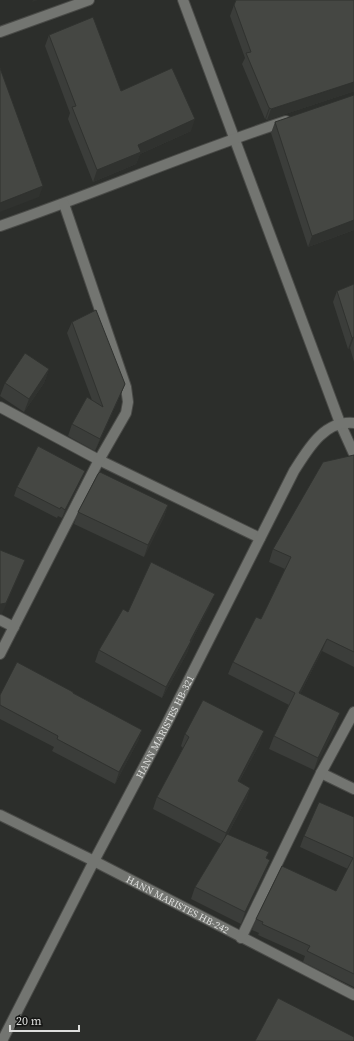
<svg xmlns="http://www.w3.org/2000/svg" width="354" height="1041" viewBox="0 0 354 1041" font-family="'Source Serif 4',serif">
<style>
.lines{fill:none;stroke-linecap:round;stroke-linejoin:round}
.minor-casing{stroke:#494a47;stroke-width:12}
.minor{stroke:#737571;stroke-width:10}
.wall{fill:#3b3d3a}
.shaded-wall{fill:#30322f}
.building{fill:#454743;stroke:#30322f}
.labels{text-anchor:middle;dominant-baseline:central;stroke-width:3.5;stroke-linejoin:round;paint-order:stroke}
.street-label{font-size:10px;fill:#dddedc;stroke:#151614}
</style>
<rect width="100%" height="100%" fill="#2c2e2b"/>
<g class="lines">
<g class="minor-casing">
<g id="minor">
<path d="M183,0L340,423L354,454"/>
<path d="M0,32L89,0"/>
<path d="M0,226C96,193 189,153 286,121"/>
<path d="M0,407L99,460L260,538"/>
<path d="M0,620L14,627"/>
<path d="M0,654L99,460L126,413L128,402L126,387L64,204"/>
<path d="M321,773L354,789"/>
<path id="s1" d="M0,815L94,861L354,995"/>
<path d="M241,938L321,773L354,712"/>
<path id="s2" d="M2,1041L94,861L166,725L294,471C308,449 324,420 354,423"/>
</g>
</g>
<use href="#minor" class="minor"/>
</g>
<path class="wall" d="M234,5L352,92L267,120L266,119H265L242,64L245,58L230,16Z
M49,35L121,91L191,131L140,154L136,164L93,182L68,119L70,113L45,46Z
M275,122L354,230L308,247L271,133Z
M354,284V362L350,348L348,349L333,302L337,291Z
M72,322L125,384L120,396L95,451L68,436L72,424L92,400L67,333Z
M49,369L44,383L24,412L0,396L5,383Z
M354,455V667L322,651L300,694L336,726L314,770L269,749L274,736L289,705L228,674L233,662L261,619L285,569L269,562L273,549Z
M85,471L82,479L62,518L58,516L57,518L14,496L17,487Z
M168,505L164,517L144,557L74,524L78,512Z
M210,605L190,644L187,653L162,698L95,662L99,650L128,612Z
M73,693L142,730L138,741L115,784L52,751L54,747L0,719V695Z
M185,734L260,743L239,782L250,788L246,800L228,834L267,859L266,872L241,924L191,899L195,887L221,844L153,809L157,797L183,748L181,746Z
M354,817V987L303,962L305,956L258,935L259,933L252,930L256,919L336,891L348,869L300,847L304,836Z"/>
<path class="shaded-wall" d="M33,0H38L32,2Z
M354,82V92H352L267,120L271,109Z
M269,108H270L266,119H265Z
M195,119L191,131L140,154L136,164L93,182L97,170L138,145Z
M43,186L39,197L0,212V203Z
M354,220V230L308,247L312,236Z
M354,337L350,348L348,349L352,338Z
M49,369L44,383L24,412L29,399Z
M125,384L120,396L95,451L100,439Z
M85,471L82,479L62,518L65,510Z
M168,505L164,517L144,557L148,545Z
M25,560L21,571L2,614H0V604Z
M215,594L210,605L190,644L187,653L162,698L166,687Z
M327,639L322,651L294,706L299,693Z
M340,713L336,726L314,770L318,758Z
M142,730L138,741L115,784L119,772Z
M264,731L260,743L233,793L238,781Z
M250,788L246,800L222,845L226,833Z
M270,860L266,872L241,924L245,912Z"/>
<path class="building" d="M236,0H354V82L271,109L270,108H269L246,53L251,52L234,5Z
M93,17L121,91L172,68L195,119L138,145L141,152L97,170L72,107L76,106L49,35Z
M0,68L43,186L0,203Z
M354,95V220L312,236L275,122Z
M354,284V337L352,338L337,291Z
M96,310L125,384L100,439L72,424L87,397L103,407L72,322Z
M25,353L49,369L29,399L5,383Z
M38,446L85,471L65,510L61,507L60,509L17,487Z
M354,455V652L327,639L299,693L340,713L318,758L274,736L295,693L233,662L256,617L261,619L291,557L273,549L323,462Z
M100,472L168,505L148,545L78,512L98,474Z
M0,550L25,560L6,603L1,604H0Z
M151,562L215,594L190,641H191L166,687L99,650L123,609L128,612Z
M17,662L73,692V693L142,730L119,772L57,739L58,736L0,705V695Z
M203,700L264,731L238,781L250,788L226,833L157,797L189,737L185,734Z
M319,802L354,817V974L307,951L310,946L262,924L263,922L256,919L282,866L336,891L353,858L304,836Z
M227,834L269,852L266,858L270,860L245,912L195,887Z
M278,998L354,1037V1041H255Z"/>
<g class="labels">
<g class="street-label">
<text stroke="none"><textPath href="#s2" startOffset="354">HANN MARISTES HB-321</textPath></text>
<text stroke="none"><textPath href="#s1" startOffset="199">HANN MARISTES HB-242</textPath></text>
</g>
</g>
<path d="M10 1025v6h69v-6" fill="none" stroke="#dddedc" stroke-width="2"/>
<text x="16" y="1025" font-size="12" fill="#dddedc" stroke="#151614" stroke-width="3" paint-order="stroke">20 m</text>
</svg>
